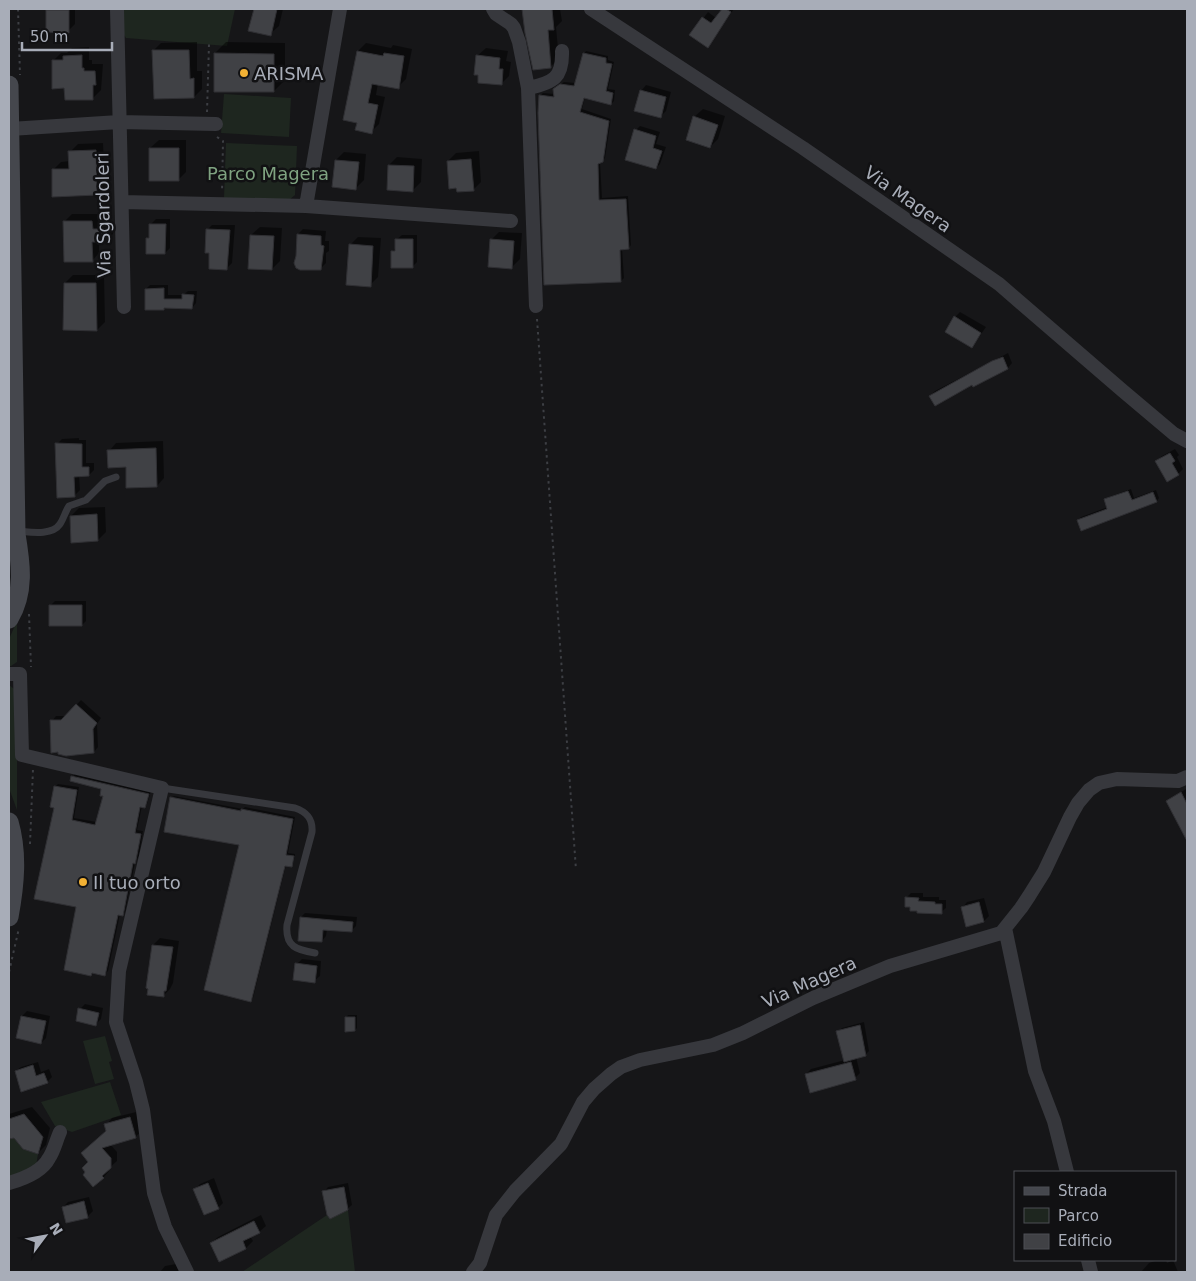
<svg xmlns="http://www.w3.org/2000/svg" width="1196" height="1281" viewBox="0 0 1196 1281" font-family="'DejaVu Sans',sans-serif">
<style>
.green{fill:#1e261f}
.shadow{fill:#0007}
.building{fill:#404145;stroke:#303034}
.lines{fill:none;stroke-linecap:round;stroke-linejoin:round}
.path{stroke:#3d3f44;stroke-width:2;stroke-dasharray:2.5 4;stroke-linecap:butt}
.lane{stroke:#37383d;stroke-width:7}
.street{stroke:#37383d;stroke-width:14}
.secondary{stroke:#45474d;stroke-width:19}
.poi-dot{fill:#f2b134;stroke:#111113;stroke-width:2}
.labels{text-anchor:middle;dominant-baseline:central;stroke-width:5;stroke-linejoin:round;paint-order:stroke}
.poi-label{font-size:18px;fill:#a8adb8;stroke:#111113;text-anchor:start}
.park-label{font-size:18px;fill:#7fa381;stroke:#111113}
.street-label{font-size:18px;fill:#a8adb8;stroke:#111113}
</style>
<rect width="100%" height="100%" fill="#161618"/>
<path class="green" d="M121,9H235L227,46L126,38L121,30Z
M224,94L291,98L289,137L221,133Z
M226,143L297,146L295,195L289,200L224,198Z
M17,621V662L11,666H9V639Z
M9,685L17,691V810L9,788Z
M105,1036L112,1061L109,1062L114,1079L95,1084L83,1041Z
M110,1082L121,1115L72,1132L55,1126L41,1102Z
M14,1138L23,1149L38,1154L35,1172L9,1183V1139Z
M348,1210L355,1272H242L327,1215L330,1219Z"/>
<path class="shadow" d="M48,9H75V24L68,31H47Z
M255,9H283L279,26L270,34L250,30Z
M523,9H560L562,21L556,27L559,59L550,67L526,33Z
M723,9H734L707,46L691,35L708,12L716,18Z
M197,42V71H202V89L194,97L153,51L161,43Z
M226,42L285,43V80L274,91L215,53Z
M366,43L391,48L393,45L412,49L406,79L398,87L378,83L376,95L385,97L379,124L371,132L358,51Z
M89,47V60H92V64H103L101,90L93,98L65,87L53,61L61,53H67L72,48Z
M486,48L508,51L506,61L511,62L509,76L501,84L477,56Z
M586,51L608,56V60L614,62L608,89L615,90L614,101L611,104L585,97L582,109L611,119L605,158L600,162L602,198L628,196L631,245L629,248H622L624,278L621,281L540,96L543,93L555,94L557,87L564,82L576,83L584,54Z
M646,85L671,92L666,111L660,117L641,91Z
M703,109L725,116L718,139L710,147L694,117Z
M640,126L660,132L656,144L666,147L660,164L656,168L636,130Z
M159,140H186V172L178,180L150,148Z
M103,143L105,186L97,194L53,170L61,162L70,161V152L78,144Z
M479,151L481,182L473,190L448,161L456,153Z
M344,152L366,154L364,180L356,188L336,160Z
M397,157L422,159L421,182L413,190L389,165Z
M72,214H99V222L114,223L113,234L106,241H99V253L92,261L64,222Z
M156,219H170V248L165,253L147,238L151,235V224Z
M212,225H235L232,263L226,269L210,251L207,230Z
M260,227L282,228L280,261L272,269L251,235Z
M303,229L326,231L325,241H329V251L326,253V263L321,268L298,234Z
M499,232L522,233L520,259L512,267L491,240Z
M402,235H417V262L412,267L393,251L396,247V240Z
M358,237L381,238L378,277L370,285L350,245Z
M73,275H104L105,322L97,330L65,283Z
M150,285H168V295H183L188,291H197L196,303L192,308L166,307L164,309L146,289Z
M960,312L986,327L972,347L955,317Z
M1008,353L1012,363L1008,368L973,385V383L930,396L935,391Z
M79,438V440H86V463H94V470L89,475H79L80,490L75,495L57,444L62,439Z
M163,441L164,478L157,486L109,451L116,443Z
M1175,449L1179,455L1177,457L1183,469L1178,474L1157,461L1162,456Z
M1131,489L1134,498L1156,490L1159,498L1157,501L1081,529L1078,520L1081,517L1108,507L1106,500L1109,497Z
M105,507L106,532L98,540L71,516L79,508Z
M55,601H86V621L82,625L51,605Z
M81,700L101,718L97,724L98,747L94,752L52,721L56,716H66Z
M75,773L151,791L147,804L144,807L142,806L137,830L143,831L139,856L135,863L125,912L122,915L120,914L108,971L105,974L94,972L91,975L56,807L55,787L58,784L79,787L74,818L97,822L104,796L103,788L72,780Z
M1186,789L1187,792L1186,835L1167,801Z
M174,796L243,809L245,807L295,817L288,853L295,854L293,864L291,866L286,865L253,998L251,1000L241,844L171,798Z
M911,893H923V897H939V900H946V908L941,912L919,910L906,898Z
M984,898L989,916L984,921L962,908L967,902Z
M305,913L357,917L356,926L351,931L327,929L326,936L322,941L301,917Z
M160,938L179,941L173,983L170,989L163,996L153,945Z
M302,959L321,961L320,976L314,981L297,964Z
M85,1004L103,1008L101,1019L96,1024L80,1009Z
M27,1011L50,1016L46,1038L41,1043L22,1016Z
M348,1015H357V1028L355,1030L346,1018Z
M864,1022L869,1051L865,1055L856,1057L860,1073L855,1078L806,1074L811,1069L845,1060L838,1032L842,1028Z
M38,1062L41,1072L49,1069L52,1077L47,1082L16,1071L21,1067Z
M32,1107L50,1128L46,1145L38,1153L14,1137L9,1138V1114Z
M136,1112L142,1131L135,1137L110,1144L117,1152V1161L108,1169L109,1171L103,1178L89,1162L107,1131L106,1125L112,1118Z
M214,1178L223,1203L218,1208L195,1189L200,1184Z
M348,1183L352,1205L347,1209L324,1192L328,1187Z
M89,1197L93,1211L87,1217L63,1207L68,1202Z
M261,1215L266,1226L259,1232L250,1236L253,1241L246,1248L219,1261L211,1243L218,1237Z
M1158,1260H1166L1167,1263L1173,1260L1178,1272H1141L1149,1263Z
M176,1264L178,1269L182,1268L184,1272H160L165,1266Z"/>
<path class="building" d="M254,9H277L271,36L248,31Z
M522,9H552L554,30H548L551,68L533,70L525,33Z
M722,9H726L731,12L708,48L689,35L702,17L711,23Z
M46,10H69V33L46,32Z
M152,50H189L190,79L194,78V98L154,99Z
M357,51L383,56L384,53L404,56L399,89L372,84L368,103L378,105L372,134L355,130L357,123L343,120Z
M214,53L274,54V92H214Z
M583,53L606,58V63L612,64L606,91L613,93L611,105L584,98L580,112L609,121L603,162L598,164L599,200L626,199L629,249L620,250L621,282L544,285L538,113L539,95L554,97L553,89L560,84L574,86Z
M82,55V68H84V71H95L96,85H93V100H65L64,88L52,89V60H63V56Z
M476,55L500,58L499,69H503L502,85L478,83V75H474Z
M640,90L666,97L661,118L634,111Z
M693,116L718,125L710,148L686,140Z
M634,129L656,136L653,148L662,151L656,169L625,160Z
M149,148H179V181H149Z
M96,150L97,195L52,197V169H69L68,151Z
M471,159L474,191L457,192L456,188L449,189L447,161Z
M335,160L359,162L356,190L332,187Z
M388,165L414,166L413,192L387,190Z
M63,221H92L93,229H107V242H92L93,262H64Z
M149,224H166L165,254H146V238H149Z
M206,229L230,230L227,270L209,269V253H205Z
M297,234L321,236V245L324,246L321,270H300L296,268L294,263L296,256Z
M250,235L274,236L272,270L248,269Z
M395,239H413V268H391V251H395Z
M490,239L514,241L512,269L488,267Z
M349,244L373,246L371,287L346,285Z
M64,283H96L97,331L63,330Z
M164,288V299H182V294L194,295L192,309L164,308V310H145V289Z
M954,316L981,333L972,348L945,332Z
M1003,357L1008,369L973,387L972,385L935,406L929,396L992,361Z
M55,443L82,444V467H89V476L74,477L75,497L57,498Z
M156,448L157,487L126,488V467L108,468L107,450Z
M1170,453L1175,461L1172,463L1179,475L1167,482L1155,461Z
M1128,491L1132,500L1153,492L1157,502L1081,531L1077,520L1107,509L1104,499Z
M97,514L98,541L71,543L70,516Z
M49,605H82V626H49Z
M76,704L97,723L93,729L94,753L66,756L58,754V752L51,753L50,720H61Z
M71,776L149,794L145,808L140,807L135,833L141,834L136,860L135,864L133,863L123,916L118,915L105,976L92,973L91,976L64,970L76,907L34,899L54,808L50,807L54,786L77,790L72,820L95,825L103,796H100L101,789L70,781Z
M1181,792L1187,804V841L1166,801Z
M170,797L241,811V809L293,819L286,855L294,856L292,867L285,866L251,1002L204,990L239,845L164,832Z
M905,897L919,898L918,901L935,902V904H942V914L917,913V911H910V907H905Z
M979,902L984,922L966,927L961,907Z
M300,917L353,922L352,932L323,930L322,942L298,941Z
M152,945L173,947L166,991H164V997L147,995L148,989L146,988Z
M295,963L317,966L315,983L293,980Z
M78,1008L99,1013L96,1026L76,1021Z
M21,1016L46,1021L41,1044L16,1038Z
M345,1017H355V1031L345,1032Z
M860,1025L866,1056L844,1062L836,1031Z
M851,1062L856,1080L810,1093L805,1074Z
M33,1065L36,1076L44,1073L48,1083L21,1092L15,1071Z
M24,1114L43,1137L38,1154L23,1149L14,1138L9,1139V1119Z
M130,1117L136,1138L102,1148L111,1158V1168L102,1176L104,1178L93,1187L83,1175L85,1172L82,1168L88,1162L81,1153L106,1131L104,1124Z
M208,1183L219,1209L204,1215L193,1189Z
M344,1187L348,1210L330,1219L327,1215L322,1191Z
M84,1201L88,1218L66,1223L62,1207Z
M254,1221L260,1233L243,1241L246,1249L219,1262L210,1243Z"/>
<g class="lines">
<path class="path" d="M18,9L20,75
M207,112L209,44
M217,137L223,141L222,192
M537,319L576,870
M29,614L31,667
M30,844L33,769
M9,972L19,928"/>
<path class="lane" d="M18,531C30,532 52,536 60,524C64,518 65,512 69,506L86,500L105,481L116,477
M162,788L295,808C307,812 313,819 312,832L287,925C285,947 297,950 315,953"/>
<path class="street" d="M117,9L124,307
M493,9L496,14L511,24L514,28L519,42L528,88L536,306
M591,9L803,148L999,284L1123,391L1174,434L1187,441
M528,88C553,83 563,78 562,51
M10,129L119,122L216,124
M122,202L306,206L340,9
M306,206L511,221
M9,674H20L22,755L162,788L119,971L116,1022L136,1082L143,1110L154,1193L165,1227L187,1272
M1005,928L1035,1071L1054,1121L1067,1172
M9,1183C23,1179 42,1172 49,1158C54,1151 56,1141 60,1132
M1088,1260L1091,1272
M473,1272L480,1263L496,1215L515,1191L561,1144L583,1102L594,1089L611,1074L621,1067L640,1060L713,1045L743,1033L813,998L890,966L1001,933L1021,908L1029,896L1044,872L1070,817L1078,803L1089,790L1099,783L1117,779L1178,781L1187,777"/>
<path class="secondary" d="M9,85L16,534C21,564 25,592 9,619
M9,822C18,853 15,885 9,917"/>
</g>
<g class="poi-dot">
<circle cx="244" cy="73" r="5"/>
<circle cx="83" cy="882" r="5"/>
</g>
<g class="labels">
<g class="poi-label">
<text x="254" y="73">ARISMA</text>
<text x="93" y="882">Il tuo orto</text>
</g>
<g class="park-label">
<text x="268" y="173">Parco Magera</text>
</g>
<g class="street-label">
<text transform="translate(908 199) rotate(35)">Via Magera</text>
<text transform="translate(103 215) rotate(-91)">Via Sgardoleri</text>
<text transform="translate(809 982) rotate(-24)">Via Magera</text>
</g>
</g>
<rect width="1196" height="1281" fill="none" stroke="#a8adb8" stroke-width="20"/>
<rect x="1014" y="1171" width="162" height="90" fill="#111113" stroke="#4d4f55"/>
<rect x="1024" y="1187" width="25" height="8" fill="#45474d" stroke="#4d4f55"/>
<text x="1058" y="1196" font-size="15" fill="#a8adb8">Strada</text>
<rect x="1024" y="1208" width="25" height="15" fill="#1e261f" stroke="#4d4f55"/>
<text x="1058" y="1221" font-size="15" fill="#a8adb8">Parco</text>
<rect x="1024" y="1234" width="25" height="15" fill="#404145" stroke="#4d4f55"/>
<text x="1058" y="1246" font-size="15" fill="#a8adb8">Edificio</text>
<g transform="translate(45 1236) rotate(58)" stroke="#111113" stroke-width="4" paint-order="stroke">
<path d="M0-4L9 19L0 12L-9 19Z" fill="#a8adb8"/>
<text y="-8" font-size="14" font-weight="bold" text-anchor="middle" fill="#a8adb8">N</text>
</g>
<path d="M22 42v8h90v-8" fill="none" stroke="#a8adb8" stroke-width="2.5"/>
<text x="30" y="42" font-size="15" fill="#a8adb8" stroke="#111113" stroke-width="4" paint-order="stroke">50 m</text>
</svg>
